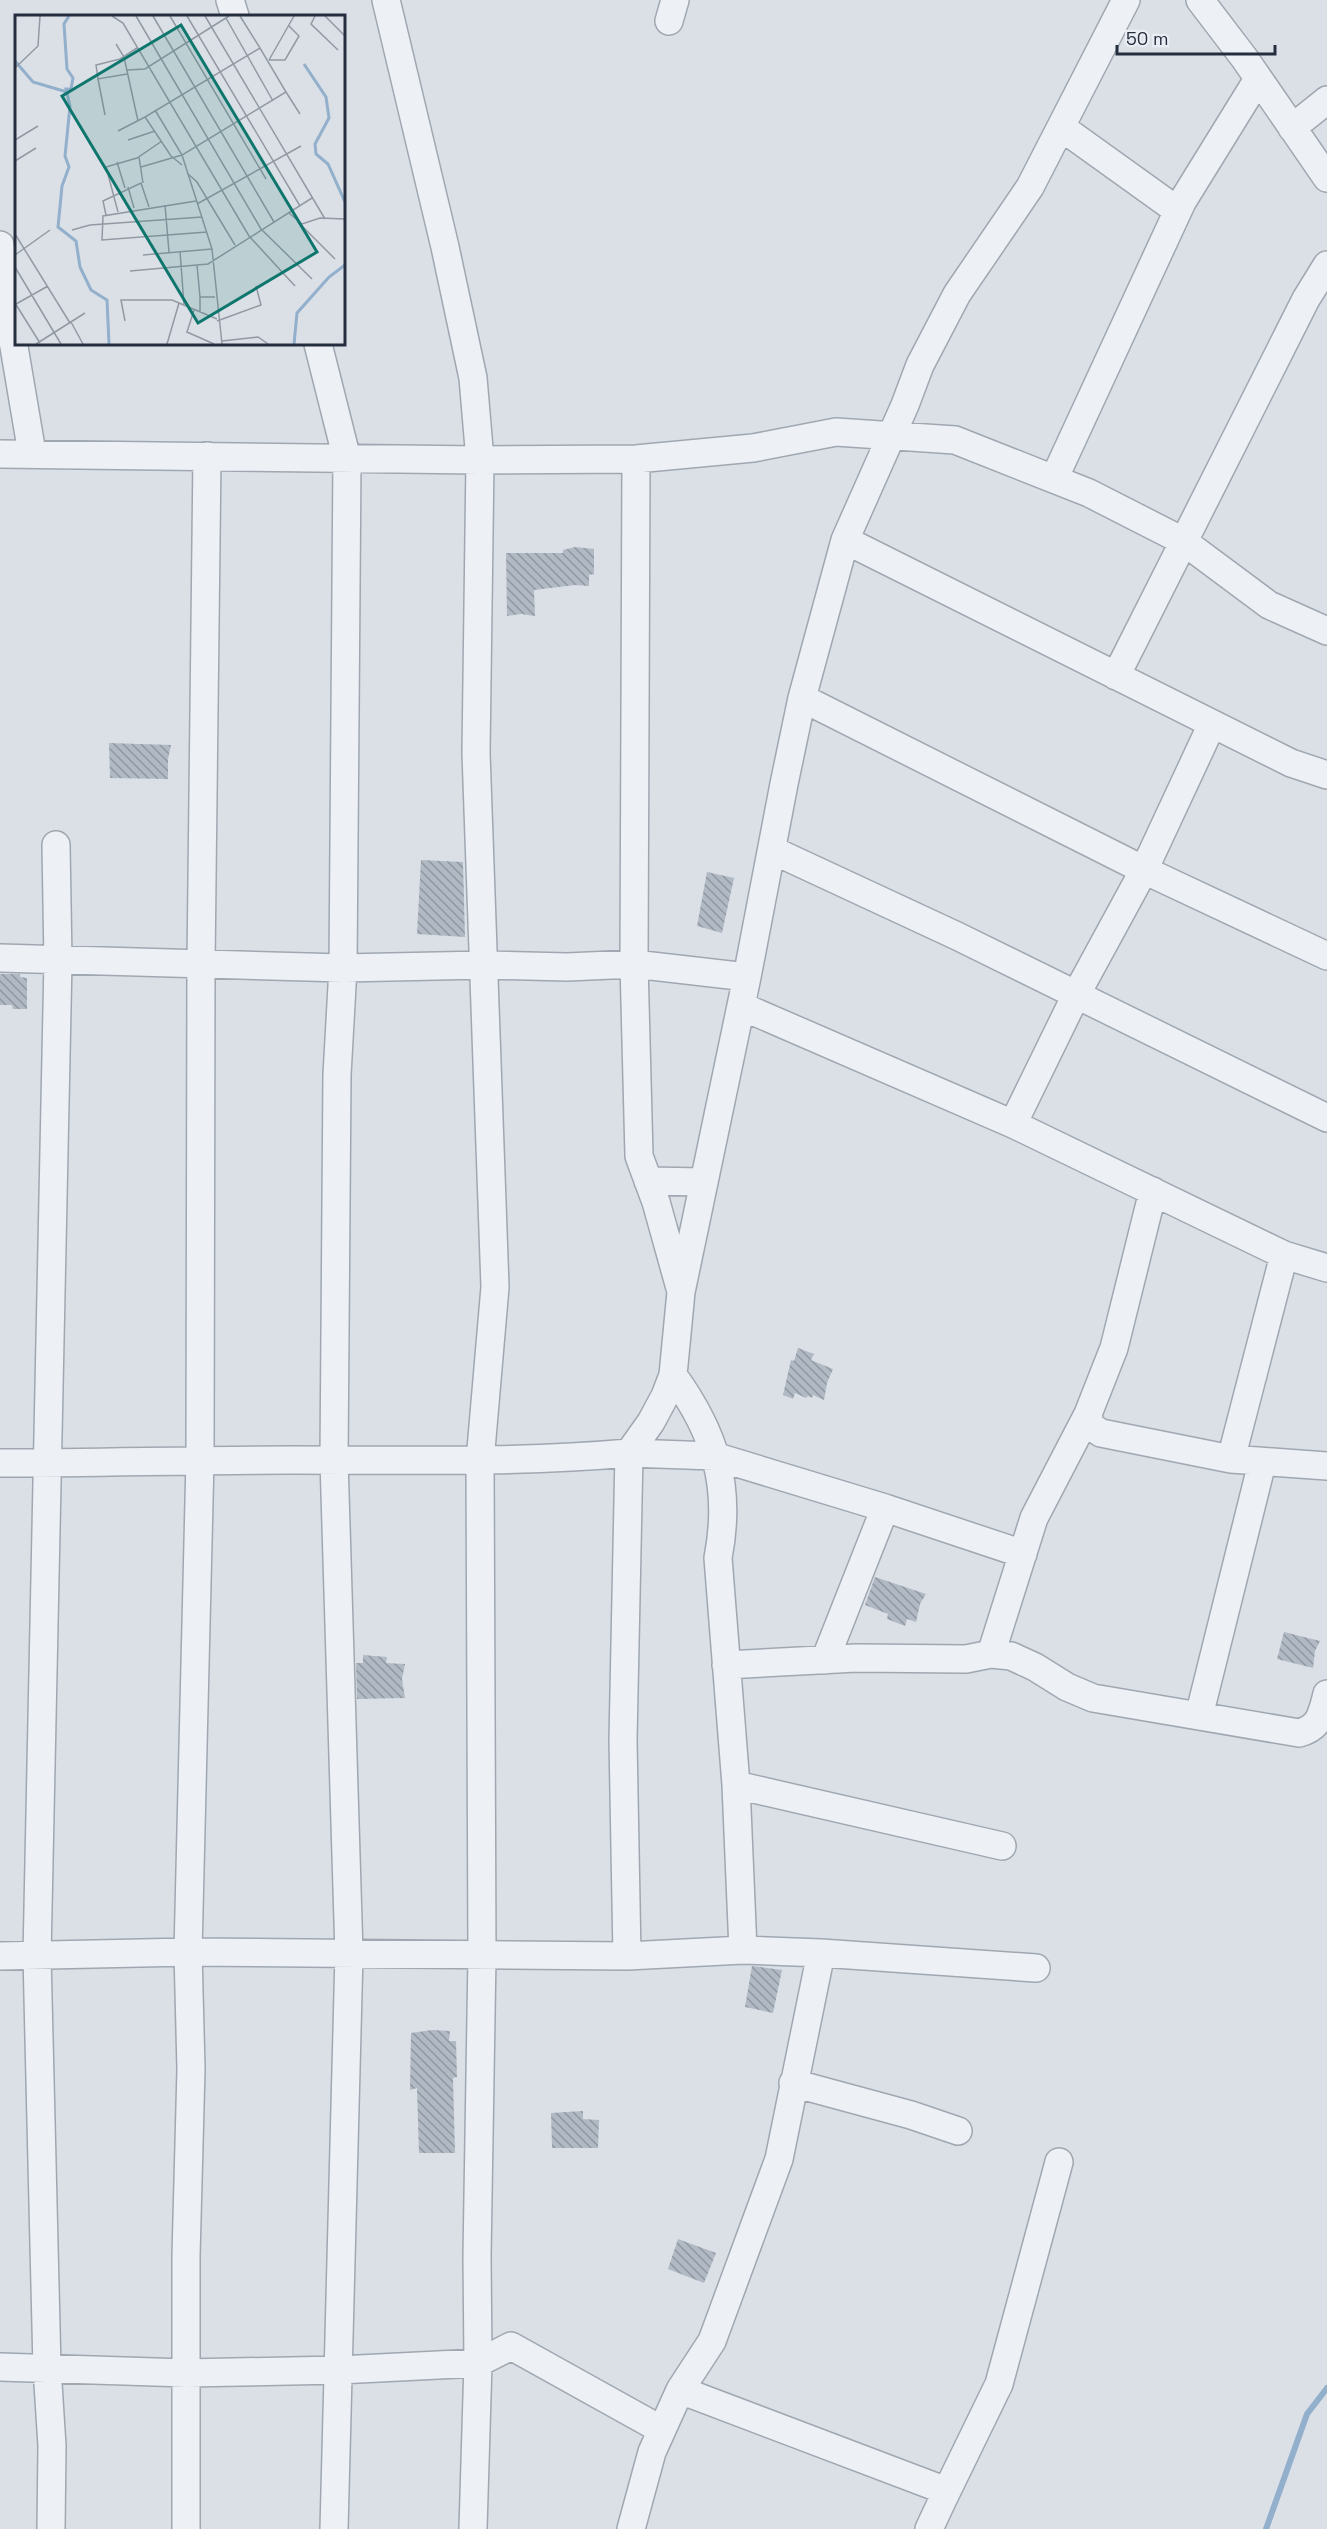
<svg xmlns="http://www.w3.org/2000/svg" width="1327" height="2529" viewBox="0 0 1327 2529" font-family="'Space Grotesk',sans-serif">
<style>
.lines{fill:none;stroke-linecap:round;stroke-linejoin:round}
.stream{stroke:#92afcb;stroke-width:6}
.building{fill:url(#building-back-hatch)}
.minor-casing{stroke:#a0a7b1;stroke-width:30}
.minor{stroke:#edf0f5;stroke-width:27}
.inset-river{fill:none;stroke:#92afcb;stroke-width:3}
.inset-road{fill:none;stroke:#9299a3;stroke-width:1.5}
.view{fill:#0f766e;fill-opacity:0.15;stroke:#0f766e;stroke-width:3}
.inset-edge{fill:none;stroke:#242e3e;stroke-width:3}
</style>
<defs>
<pattern id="building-back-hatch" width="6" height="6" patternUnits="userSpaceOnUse" patternTransform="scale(1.5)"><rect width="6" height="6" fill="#b1b9c4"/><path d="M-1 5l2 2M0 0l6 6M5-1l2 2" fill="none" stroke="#9097a1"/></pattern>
</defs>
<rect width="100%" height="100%" fill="#dbe0e7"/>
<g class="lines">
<path class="stream" d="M1266,2529L1307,2414L1327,2388"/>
</g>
<path class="building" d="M575,547L594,549V574L589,575V586L575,585L534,590L535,616L521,614L507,616L506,553H563V550Z
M109,743L171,745L168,759V779L110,778Z
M421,860L463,862L465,937L417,934Z
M707,872L734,878L722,933L697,926Z
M0,974H20V977L27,978V1009H13L12,1005H0Z
M798,1348L814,1354L811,1360L833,1369L827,1383L824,1400L813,1395L812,1398L808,1396L806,1398L795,1393L793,1399L783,1395L791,1360L794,1361Z
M875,1577L926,1594L920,1604L916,1622L907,1619L905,1626L887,1619L888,1614L865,1605Z
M1284,1632L1320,1641L1315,1651L1313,1668L1277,1659Z
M363,1655L387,1657L386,1663L405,1664L402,1679L405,1698L357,1699L356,1663H363Z
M752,1966L782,1970L773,2013L745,2007Z
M432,2030L450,2031L449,2041H456L457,2077L453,2078L455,2153H419L417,2088L410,2090L411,2033Z
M583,2111V2119L599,2120L598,2148H552L551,2113Z
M678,2239L716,2253L704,2283L668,2269Z"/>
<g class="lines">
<g class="minor-casing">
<path id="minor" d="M230,0L235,16
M386,0L445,247L473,378L480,460L476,753L495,1287L480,1461L482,1956L477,2256L478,2363L473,2529
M1200,0L1245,59L1327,178
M669,21L675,0
M1061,127L1171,206L1177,207L1182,202L1258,79
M1292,128L1327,100
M0,245L13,341
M0,324L13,341L32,453
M318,344L347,459L343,968L337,1075L334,1460L349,1954L334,2529
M0,454L480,460L636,459L753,448L836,432L955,440L1089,493L1183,541L1269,605L1327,631
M636,459L634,964L639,1156L656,1202L680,1288
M1054,479L1182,202
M845,540L1291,763L1327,775
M1116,676L1306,299L1327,265
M802,698L1144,870L1327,956
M772,850L957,936L1327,1118
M0,958L343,968L484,965L567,967L634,964L747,977
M741,1006L1013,1124L1284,1255L1327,1268
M1013,1124L1076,995L1144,870L1212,724
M648,1181L703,1182
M1153,1191L1114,1348L1088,1414L1090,1426L1101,1433L1231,1459L1327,1466
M1231,1459L1284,1255
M0,1463C97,1463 195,1460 292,1460C405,1460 517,1463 629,1453L651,1422L665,1396L673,1375L681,1292L747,977L784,784L802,698L845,540L905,405L920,365L957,294L1030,187L1126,0
M991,1654L1034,1518L1088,1414
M825,1660L885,1508
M726,1665L856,1658L966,1659L991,1654L1011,1656L1035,1667L1067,1687L1093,1698L1299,1733C1320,1728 1322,1713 1327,1694
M1199,1716L1262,1463
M736,1785L1002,1846
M743,1950L821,1953L1036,1968
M0,1956L188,1952L627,1956L743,1950L736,1785L718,1558C732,1486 715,1433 673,1375
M627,1956L623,1740L629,1453L714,1456L885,1508L1023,1554
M793,2083L911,2115L958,2131
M0,2367L186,2373L339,2370L478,2363L511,2346L662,2430
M680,2390L936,2487L942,2492L943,2499L929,2529
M943,2499L999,2384L1059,2162
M51,2529L52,2446L47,2368L37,1956L58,961L56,845
M186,2529V2256L191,2069L188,1952L200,1460L201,965L207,456
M631,2529L652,2452L680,2390L712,2341L779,2159L821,1953"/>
</g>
<use href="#minor" class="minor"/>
</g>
<g transform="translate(15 15)">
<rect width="330" height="330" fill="#dbe0e7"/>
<path class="inset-river" d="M54,1L49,9L52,54L58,63L56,74H51L55,91L50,141L54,152L47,171L43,212L61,226L65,252L76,275L92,285L94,329M0,46L18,67L52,77M289,49L311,82L314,103L300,129L301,139L313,149L330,187M279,329L282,298L314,262L330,250"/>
<path class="inset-road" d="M97,1L108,8L234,221L280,271M121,1L246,214L297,264M138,1L259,207M155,1L251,164M172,1L285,191M190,1L310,204M225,1L245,33M300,1L296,9L323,35M310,1L330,21M211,3L258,86M101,29L109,42L123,106M254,45H270L284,21L274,11M254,45L279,1M0,53L23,31L25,1M112,55L130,54L214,1M112,59L83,64L81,50L105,44L122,33M83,64L90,100M271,77L285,99M103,116L130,102M0,125L23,111M113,125L140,116M124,142L128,168M0,146L21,133M102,147L110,173M167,150L156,141L130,102L245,33L271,77L167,140L197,234L207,329M126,152L167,140L140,95M172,158L182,167L220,230M113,172L119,193M181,186L88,201L87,225L192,217M182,189L286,131M150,190L154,237M103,197L91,152L122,143L147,126M274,198L287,209L305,203L330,204M91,200L88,186L126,168L134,192M283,207L320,244M57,215L75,210L187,202M0,219L55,308M165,236L169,290M0,240L35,215M128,240L197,234M182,250L185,282M0,252L46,329M115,256L193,249L297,183M0,288L25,328M1,289L33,271M179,295L172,317L199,329M185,297V282H200M110,306L106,285H157L202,304M202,306L246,290L241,271M56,307L68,329M207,326L243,322L253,329M21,329L70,298M152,329L164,288"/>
<path class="view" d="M166,10L302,237L183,308L47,81Z"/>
<rect width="330" height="330" class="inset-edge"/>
</g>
<path d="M1117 45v9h158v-9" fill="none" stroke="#242e3e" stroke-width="3"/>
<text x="1126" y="45" font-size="18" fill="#242e3e" stroke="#eaeef4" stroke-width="4.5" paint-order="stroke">50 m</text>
</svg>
